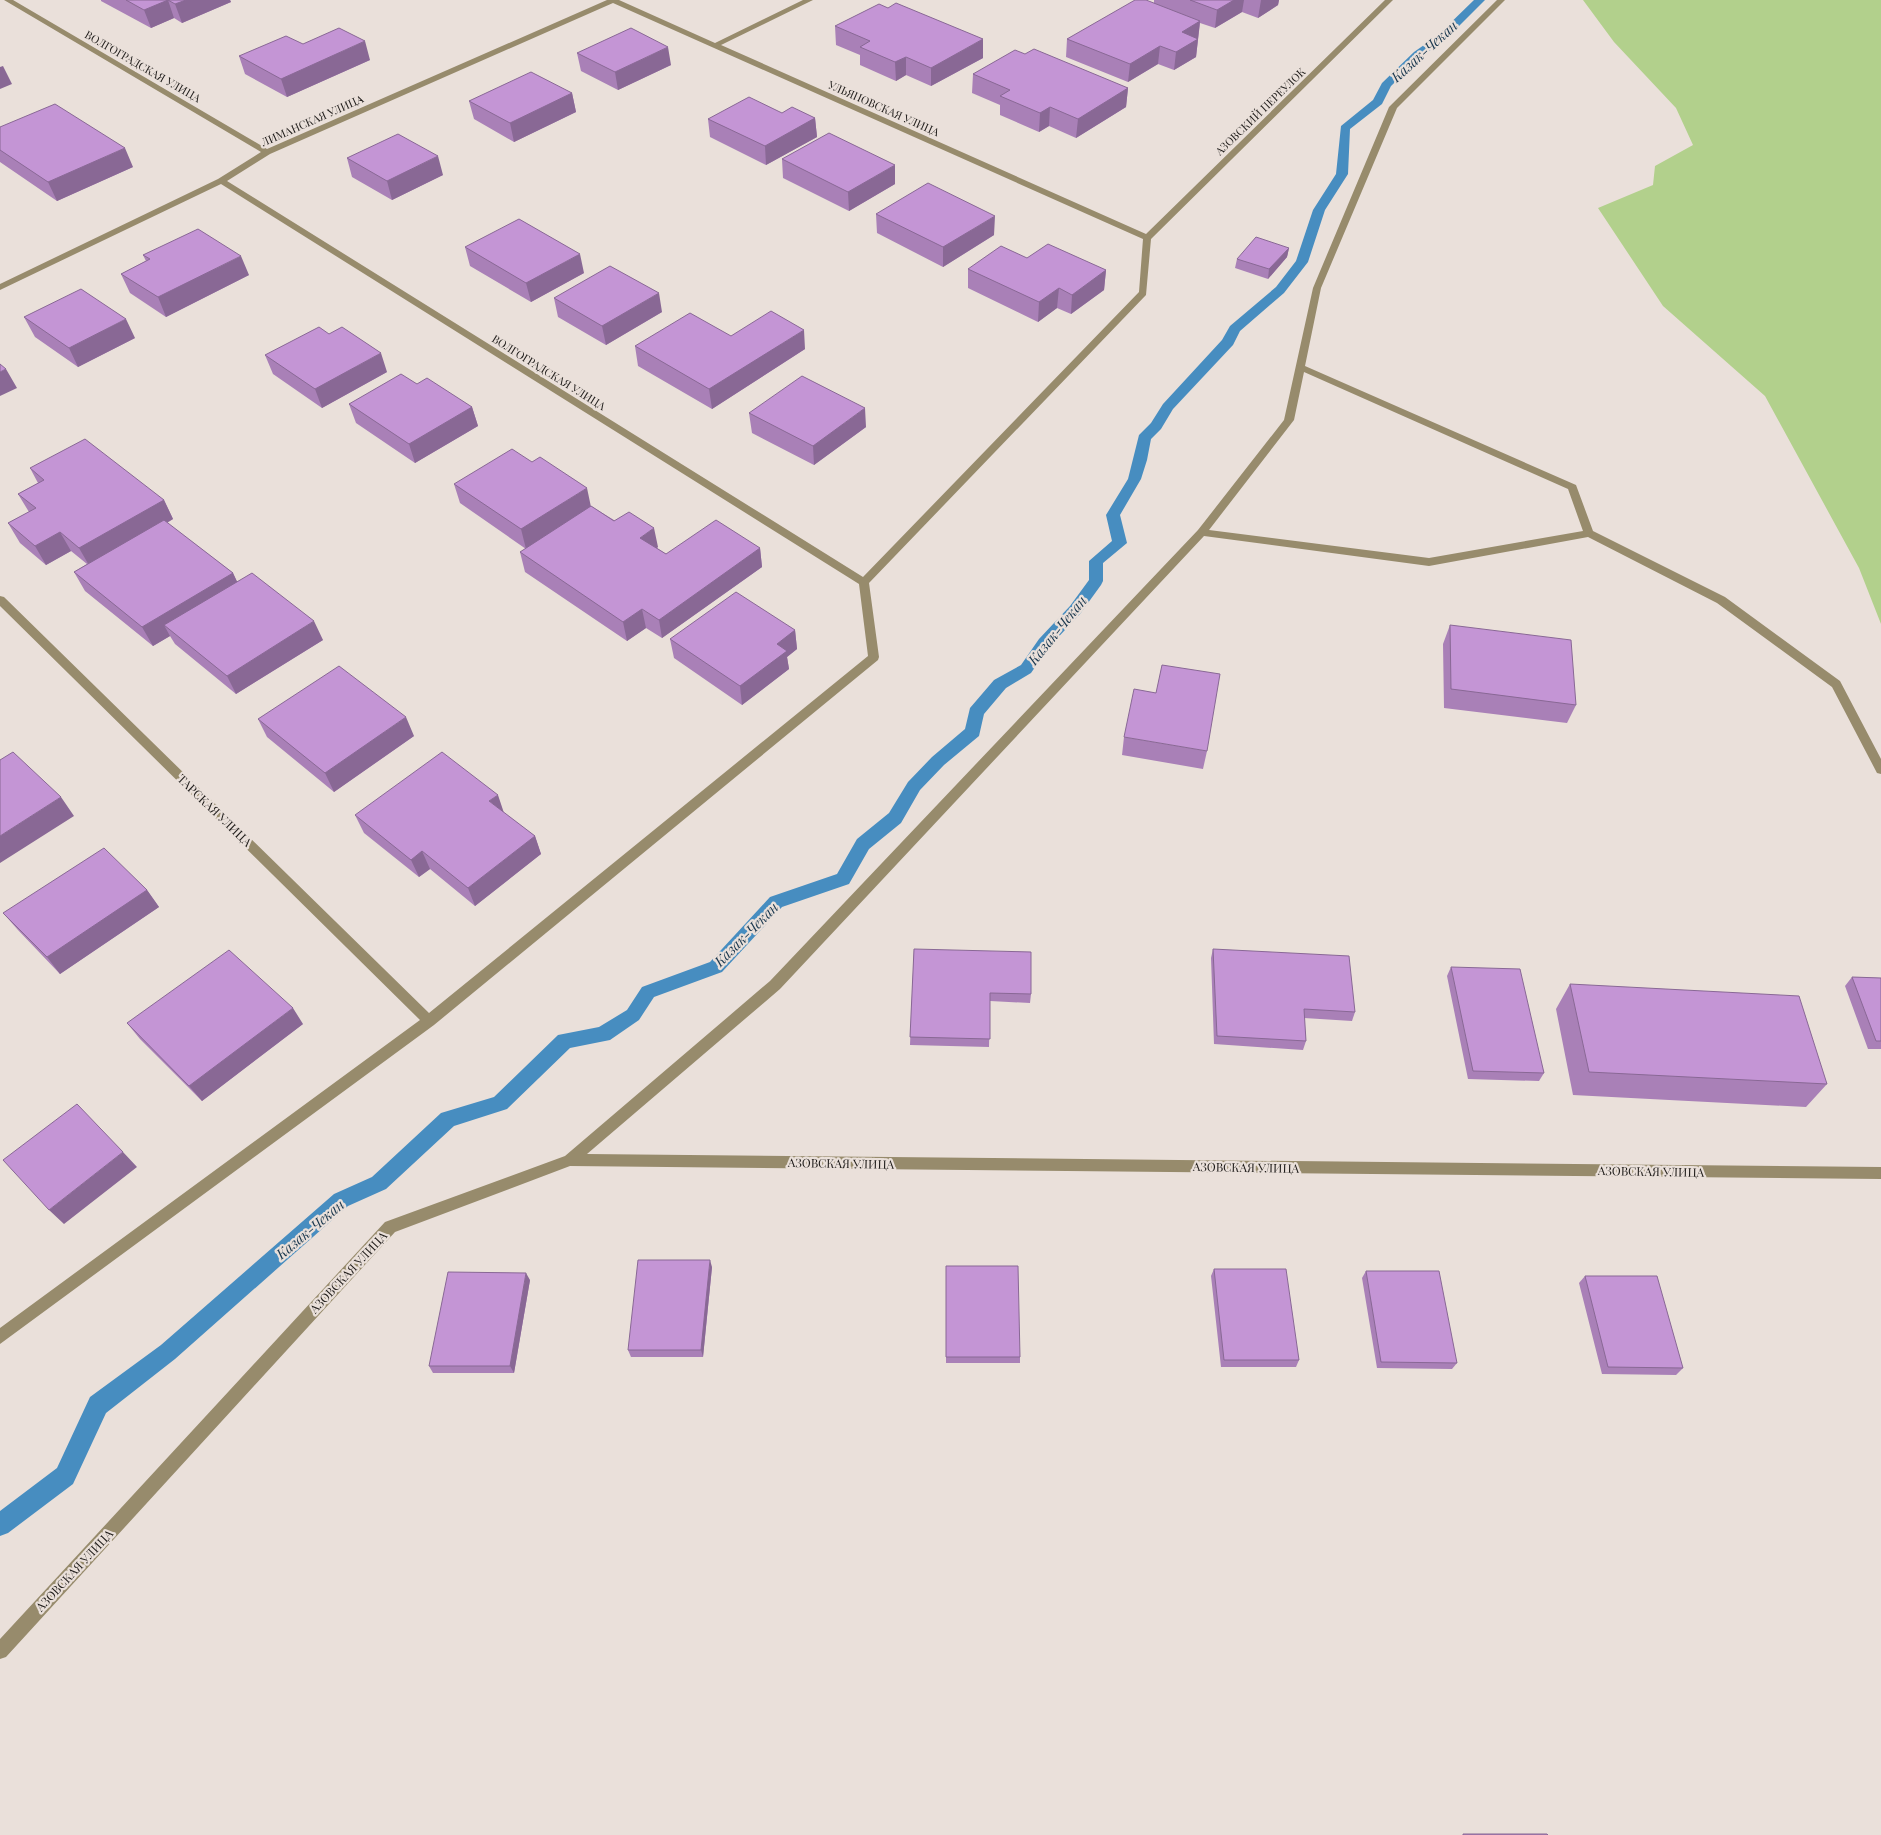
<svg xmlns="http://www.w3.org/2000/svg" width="1881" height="1835" viewBox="0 0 1881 1835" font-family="'Playfair Display',serif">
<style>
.green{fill:#b2d08c}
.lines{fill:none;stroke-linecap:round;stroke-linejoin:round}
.stream{fill:#478dc0;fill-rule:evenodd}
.minor{fill:#978b6c;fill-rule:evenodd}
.wall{fill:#a980b7}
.shaded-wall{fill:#896895}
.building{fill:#c495d5;stroke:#896895}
.labels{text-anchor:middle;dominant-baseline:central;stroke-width:4.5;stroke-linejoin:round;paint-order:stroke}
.far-street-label{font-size:11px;fill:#1e1b19;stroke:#eae0da}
.street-label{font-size:12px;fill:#1e1b19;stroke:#eae0da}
.water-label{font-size:14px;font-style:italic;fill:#18364d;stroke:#eae0da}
</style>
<rect width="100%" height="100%" fill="#eae0da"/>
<path class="green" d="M1583,0H1881V624L1859,568L1765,396L1663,306L1598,208L1653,185L1655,166L1693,145L1676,108L1614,42Z"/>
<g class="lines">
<path class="stream" d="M1474,0H1485L1445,40L1422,56L1391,86L1382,104L1350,129L1348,174L1325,210L1308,262L1284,293L1240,331L1233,345L1173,409L1161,429L1151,439L1147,460L1141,479L1120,515L1127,543L1103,563V581L1101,585L1080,614L1049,647L1031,673L1006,688L984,714L979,736L944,765L920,790L901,823L869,849L849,884L782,907L722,972L654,997L639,1020L610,1040L570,1048L507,1109L454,1126L386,1189L348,1206L175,1359L106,1413L73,1484L8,1533L0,1536V1511L57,1468L90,1397L161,1345L334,1194L372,1177L441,1113L494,1097L558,1035L599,1027L627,1010L642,987L710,962L770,897L837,874L857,839L889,813L908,782L932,757L965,729L970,708L994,680L1021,665L1039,639L1070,606L1089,580V561L1112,541L1106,515L1128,479L1139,435L1151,423L1163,404L1222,340L1230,326L1276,287L1296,261L1313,210L1336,174L1341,126L1373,100L1382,83L1414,52L1437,36Z"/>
<path class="minor" d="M4,0H13L267,149L607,0H619L715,43L803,0H813L721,45L1146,234L1385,0H1393L1151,239L1146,295L869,583L879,657L878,660L434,1025L0,1344V1328L420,1020L0,606V596L4,597L429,1013L868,656L859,584L221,184L0,290V284L218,179L261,152ZM613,3L1143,239L1139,292L863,577L227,181L270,154Z
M1497,0H1505L1397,108L1321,288L1305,366L1576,485L1593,531L1725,597L1840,681L1881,759V774L1877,773L1832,687L1717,603L1588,537L1429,566L1204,536L780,989L587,1154L1881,1167V1179L570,1166L395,1232L6,1657L0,1659V1639L385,1222L565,1156L770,981L1198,530L1284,420L1313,288L1389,107ZM1304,372L1568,489L1583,531L1429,558L1209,530L1294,420Z"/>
</g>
<path class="wall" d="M101,0H230L231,2L182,23L174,18L151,28L101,1Z
M1154,0H1279L1278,5L1258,18L1242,12L1215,28L1200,23L1196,57L1174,70L1158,64L1128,82L1066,57L1067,39L1154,3Z
M835,26L983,58L931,86L906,75L896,81L860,65V55L836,45Z
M303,44L370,60L287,97L245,74L239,56Z
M577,53L671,65L618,90L581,71Z
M1025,54L1128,88L1126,107L1076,138L1049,126L1039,132L1000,115V105L972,93L973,74Z
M572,93L576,112L514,142L474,119L469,101Z
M782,113L815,118L817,137L766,165L710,137L708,119Z
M0,127L133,167L57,201L0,162Z
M347,158L443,175L392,200L352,177Z
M782,159L895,184L849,211L783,178Z
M876,214L994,235L943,267L877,233Z
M465,247L584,273L531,302L470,266Z
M1289,248L1287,257L1268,279L1235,268L1237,259Z
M143,255L249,275L166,317L130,293L121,274L146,261Z
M1027,258L1106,270L1104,290L1071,314L1057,308L1038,322L968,288V269Z
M554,298L662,312L606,345L558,317Z
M24,317L135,338L78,367L35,337Z
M731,336L805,349L712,409L638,366L635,346Z
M265,355L387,372L322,408L273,374Z
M417,384L472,407L478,426L415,463L356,423L349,404Z
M749,413L866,427L814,465L752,433Z
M30,468L164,500L173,519L167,523L233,573L237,582L323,640L236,694L175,644L170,636L153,646L85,591L74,572L87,564L71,551L46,565L20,543L8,523L29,512L18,494L38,483Z
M454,484L591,506L658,547L657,548L666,554L760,548L762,567L662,638L646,628L627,641L525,572L520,552L526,549L460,503Z
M1450,625L1576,705L1567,723L1444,708L1443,644Z
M795,630L797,649L787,657L789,669L742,705L674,658L670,639Z
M258,719L414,736L334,792L267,737Z
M1124,737L1207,751L1203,769L1122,755Z
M504,813L535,836L541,854L475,906L430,869L419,877L364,833L355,815Z
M147,890L159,907L60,974L18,930L3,913Z
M914,949L1031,994L1030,1003L990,1001L989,1047L910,1045Z
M1213,949L1355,1012L1352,1021L1304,1018L1306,1041L1303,1050L1214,1044L1211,958Z
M1451,967L1544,1073L1539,1081L1468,1079L1447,976Z
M1852,977L1881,978V1049H1868L1845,986Z
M1570,984L1827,1084L1806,1107L1573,1095L1556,1009Z
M127,1023L303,1024L202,1101L140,1039Z
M946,1266L1020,1357V1363H946Z
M712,1267L703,1357H631L628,1350Z
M1214,1269L1299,1360L1296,1367H1221L1211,1276Z
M1366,1271L1457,1363L1452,1369L1377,1368L1362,1278Z
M1585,1276L1683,1368L1676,1375L1602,1374L1579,1283Z
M530,1280L514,1373H433L429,1366Z"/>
<path class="shaded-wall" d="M168,0L174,18L151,28L144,10Z
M186,0H230L231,2L182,23L175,4Z
M1234,0H1244L1242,12L1215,28L1217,10Z
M1261,0H1279L1278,5L1258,18Z
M1200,21L1196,57L1174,70L1176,52L1182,32Z
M983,39V58L931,86V68Z
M365,41L370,60L287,97L281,79Z
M1160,46L1158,64L1128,82L1130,64Z
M668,47L671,65L618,90L615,72Z
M906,57V75L896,81L895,62Z
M3,66L12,84L0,89V67Z
M1128,88L1126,107L1076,138L1078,119Z
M572,93L576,112L514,142L510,123Z
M1050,107L1049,126L1039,132L1040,113Z
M815,118L817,137L766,165L765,146Z
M125,148L133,167L57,201L48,182Z
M438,156L443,175L392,200L387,181Z
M895,165V184L849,211L848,192Z
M995,216L994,235L943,267V247Z
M1289,248L1287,257L1268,279L1269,269Z
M580,254L584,273L531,302L526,283Z
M241,256L249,275L166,317L158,297Z
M1106,270L1104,290L1071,314L1072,295Z
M1059,288L1057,308L1038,322L1039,302Z
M659,293L662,312L606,345L602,326Z
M126,319L135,338L78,367L69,348Z
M804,330L805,349L712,409L709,389Z
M381,353L387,372L322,408L315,389Z
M6,369L17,388L0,396V372Z
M472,407L478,426L415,463L409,444Z
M865,408L866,427L814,465L813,446Z
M587,488L591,507L526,549L521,529Z
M164,500L173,519L90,567L79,548Z
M654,528L658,547L644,557L640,538Z
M60,532L71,551L46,565L35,546Z
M760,548L762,567L662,638L659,620Z
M233,573L242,592L164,625L170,636L153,646L142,627Z
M642,609L646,628L627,641L623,622Z
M314,621L323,640L236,694L227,676Z
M795,630L797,649L787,657L789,669L742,705L740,686L777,644Z
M406,717L414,736L334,792L325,773Z
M498,795L504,813L489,801Z
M61,797L74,816L0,863V836Z
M535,836L541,854L475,906L468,888Z
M422,851L430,869L419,877L411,860Z
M147,890L159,907L60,974L47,957Z
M293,1008L303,1024L202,1101L189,1086Z
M123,1152L137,1167L64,1224L49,1210Z
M710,1260L712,1267L703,1357L701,1350Z
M526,1273L530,1280L514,1373L510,1366Z"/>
<path class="building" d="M126,0H186L175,4L168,0L144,10Z
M1135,0H1146L1200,21L1182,32L1198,39L1176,52L1160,46L1130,64L1067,39Z
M1190,0H1234L1217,10Z
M896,3L983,39L931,68L906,57L895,62L860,47L870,41L835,26L879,4L888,8Z
M339,28L365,41L281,79L239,56L286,36L303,44Z
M631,28L668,47L615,72L577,53Z
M1034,49L1128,88L1078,119L1050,107L1040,113L1000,96L1010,90L973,74L1015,50L1025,54Z
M531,72L572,93L510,123L469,101Z
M749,97L782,113L792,107L815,118L765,146L708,119Z
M55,104L125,148L48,182L0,150V127Z
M829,133L895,165L848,192L782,159Z
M398,134L438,156L387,181L347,158Z
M928,183L995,216L943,247L876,214Z
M519,219L580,254L526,283L465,247Z
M198,229L241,256L158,297L121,274L150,259L143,255Z
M1256,237L1289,248L1269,269L1237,259Z
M1048,244L1106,270L1072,295L1059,288L1039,302L968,269L1001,246L1027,258Z
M610,266L659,293L602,326L554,298Z
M81,289L126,319L69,348L24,317Z
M771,311L804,330L709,389L635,346L690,313L731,336Z
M319,327L329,334L342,327L381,353L315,389L265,355Z
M0,364L6,369L0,372Z
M401,374L417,384L427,378L472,407L409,444L349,404Z
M802,376L865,408L813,446L749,413Z
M85,439L164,500L79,548L60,532L35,546L8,523L36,508L18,494L44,480L30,468Z
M512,449L532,462L540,457L587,488L521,529L454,484Z
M591,506L614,521L629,512L654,528L640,538L666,554L716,520L760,548L659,620L642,609L623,622L520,552Z
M164,520L233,573L142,627L74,572Z
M252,573L314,621L227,676L164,625Z
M736,592L795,630L777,644L787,651L740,686L670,639Z
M1450,625L1571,640L1576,705L1451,689Z
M1162,665L1220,674L1207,751L1124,737L1134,689L1156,693Z
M339,666L406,717L325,773L258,719Z
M13,752L61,797L0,836V760Z
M442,752L498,795L489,801L535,836L468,888L422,851L411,860L355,815Z
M104,848L147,890L47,957L3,913Z
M914,949L1031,952V994L990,993V1039L910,1037Z
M1213,949L1349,956L1355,1012L1304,1009L1306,1041L1217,1036Z
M229,950L293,1008L189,1086L127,1023Z
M1451,967L1520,969L1544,1073L1473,1071Z
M1852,977L1881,978V1041H1876Z
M1570,984L1799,996L1827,1084L1589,1072Z
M77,1104L123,1152L49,1210L3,1160Z
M638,1260H710L701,1350H628Z
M946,1266H1018L1020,1357H946Z
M1214,1269H1286L1299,1360H1224Z
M1366,1271H1439L1457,1363L1381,1362Z
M448,1272L526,1273L510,1366H429Z
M1585,1276H1657L1683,1368L1608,1367Z
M1463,1834H1547L1548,1835H1463Z"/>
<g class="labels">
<g class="far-street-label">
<text transform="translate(143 66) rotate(30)">ВОЛГОГРАДСКАЯ УЛИЦА</text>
<text transform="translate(884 108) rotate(24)">УЛЬЯНОВСКАЯ УЛИЦА</text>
<text transform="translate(1260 111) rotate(-44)">АЗОВСКИЙ ПЕРЕУЛОК</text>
<text transform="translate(312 120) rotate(-24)">ЛИМАНСКАЯ УЛИЦА</text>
<text transform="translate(549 372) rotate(32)">ВОЛГОГРАДСКАЯ УЛИЦА</text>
</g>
<g class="street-label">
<text transform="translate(215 810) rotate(44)">ТАРСКАЯ УЛИЦА</text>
<text transform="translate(841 1163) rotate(1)">АЗОВСКАЯ УЛИЦА</text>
<text transform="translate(1246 1167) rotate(1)">АЗОВСКАЯ УЛИЦА</text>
<text transform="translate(1651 1171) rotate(1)">АЗОВСКАЯ УЛИЦА</text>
<text transform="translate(348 1272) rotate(-47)">АЗОВСКАЯ УЛИЦА</text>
<text transform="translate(74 1570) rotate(-47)">АЗОВСКАЯ УЛИЦА</text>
</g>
<g class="water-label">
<text transform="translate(1424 51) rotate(-42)">Казак-Чекан</text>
<text transform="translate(1057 630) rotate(-51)">Казак-Чекан</text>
<text transform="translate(746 934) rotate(-45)">Казак-Чекан</text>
<text transform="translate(310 1229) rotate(-40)">Казак-Чекан</text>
</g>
</g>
</svg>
